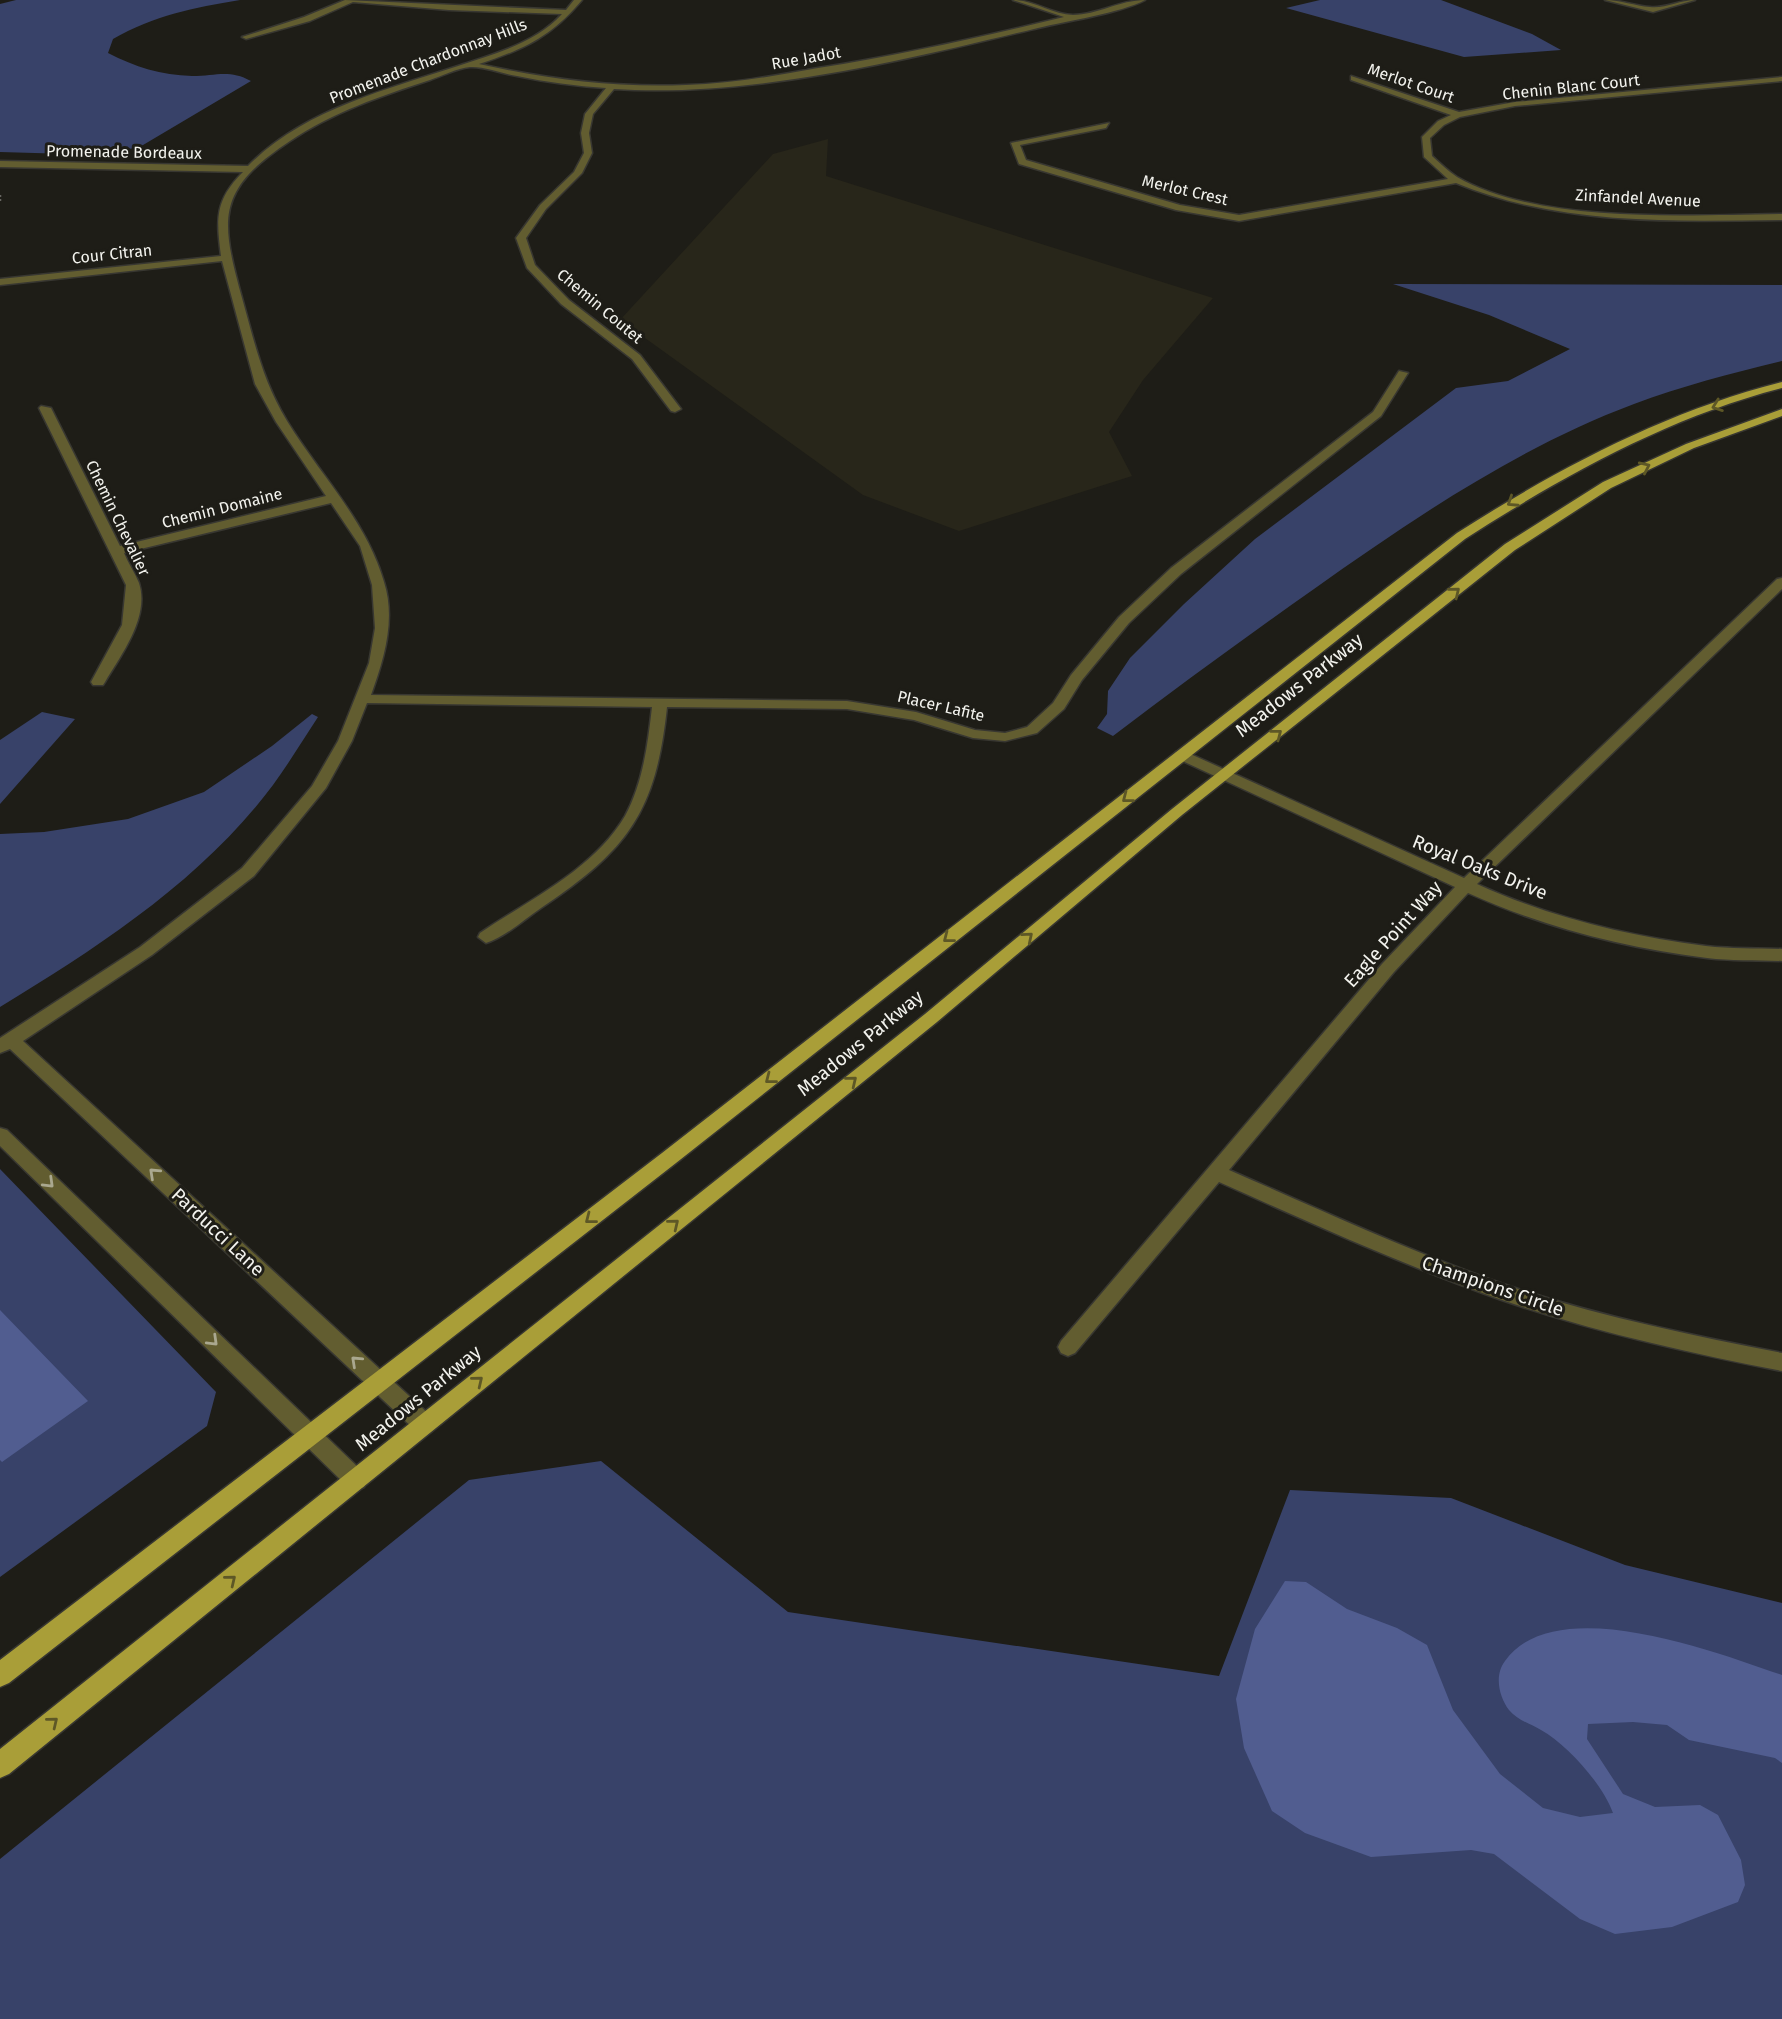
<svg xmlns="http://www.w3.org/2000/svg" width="1782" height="2019" viewBox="0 0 1782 2019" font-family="'Fira Sans',sans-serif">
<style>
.built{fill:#28261a}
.green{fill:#384269}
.water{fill:#515d90}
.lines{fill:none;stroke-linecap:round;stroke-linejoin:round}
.minor-casing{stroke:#383731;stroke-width:3}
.major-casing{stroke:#383731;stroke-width:3}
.path{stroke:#676661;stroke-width:2.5;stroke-dasharray:2 2;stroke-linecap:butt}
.minor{fill:#625d30;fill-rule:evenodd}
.major{fill:#a99e38;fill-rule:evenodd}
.oneway{stroke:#5d5726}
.oneway2{stroke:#aaa88f}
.labels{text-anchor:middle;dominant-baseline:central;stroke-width:6;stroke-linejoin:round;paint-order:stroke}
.far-street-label{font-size:16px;fill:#f3f3ee;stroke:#1e1d17}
.street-label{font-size:19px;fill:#f3f3ee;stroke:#1e1d17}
</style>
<rect width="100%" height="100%" fill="#1e1d17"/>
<path class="built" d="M828,139L826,176L1213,298L1143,380L1109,432L1132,476L959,531L863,495L620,320L773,154Z"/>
<path class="green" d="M16,0H240C193,8 155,15 113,39L108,53C135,67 161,75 192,76C216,76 229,69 251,81L138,148L69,154L0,152V4Z
M1320,0H1441L1532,34L1561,50L1464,57L1286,8Z
M1393,284L1782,285V361C1732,373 1682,386 1634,404C1519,447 1414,518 1314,589C1246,637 1179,686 1113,736L1097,728L1107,714L1108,691L1130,658L1184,604L1255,539L1456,388L1508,381L1570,349L1489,315Z
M42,712L75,719L0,804V740Z
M312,714L318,717C303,740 289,763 273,785C203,879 99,947 0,1007V834L44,832L128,819L204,792L272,746Z
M0,1169L216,1392L207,1426L0,1577Z
M601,1461L788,1612L1219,1676L1290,1490L1451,1498L1625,1565L1782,1603V2019H0V1859L469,1480Z"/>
<path class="water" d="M0,1310L88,1401L2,1462L0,1460Z
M1285,1581L1306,1582L1347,1609L1397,1628L1427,1645L1453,1710L1500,1774L1543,1808L1580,1817L1613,1813C1603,1785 1568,1745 1541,1730C1531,1724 1517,1720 1509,1710C1499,1697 1494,1675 1505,1661C1555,1590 1718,1653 1782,1675V1763L1775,1758L1689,1740L1667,1725L1633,1722L1588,1724L1587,1739L1623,1794L1655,1807L1700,1805L1718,1815L1741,1860L1745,1885L1738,1902L1672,1927L1615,1934L1580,1919L1494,1854L1471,1850L1371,1857L1305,1833L1272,1811L1244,1748L1236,1699L1255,1629Z"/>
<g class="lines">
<g class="minor-casing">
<path id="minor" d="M345,0L566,10L574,0H582C552,36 525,49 479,64C547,79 616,88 686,85C730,84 774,76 818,68C901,55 982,37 1064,17L1013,0C1034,0 1053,15 1073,15C1097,15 1120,0 1145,0C1121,13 1066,21 1038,28C905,60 750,98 614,89L593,114L589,133L592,153L582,173L546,209L526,238L535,265L569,300L640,355L681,409L675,412L671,411L632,359L561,304L527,268L516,238L540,205L574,172L584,153L581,133L585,114L606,88C576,86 546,82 517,76C503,74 484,66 470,67C457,68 442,76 430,80C381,96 333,112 290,141C216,190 220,218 242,298C254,341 263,382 287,421C320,475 366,520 384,582C396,620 384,659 371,695L847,701L916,712L975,730L1005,733L1027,727L1053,703L1071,675L1119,617L1171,568L1373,412L1399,371L1408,373L1381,416L1181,574L1129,623L1082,680L1064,709L1037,733L1005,741L973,738L914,720L847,709L667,707C656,812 628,850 541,908C525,919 505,937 486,943L478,937L480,933C529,900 594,869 625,816C643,783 648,743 652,707L367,703L352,741L326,788L254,876L152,955L23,1041L432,1417L435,1424L432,1431L424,1433L416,1431L10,1049L0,1053V1038L140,947L242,868L312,786L338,741L369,663L375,628L372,585L360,546L331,503L124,553C128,563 135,573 139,583C150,617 121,655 105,682L103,685H93L91,682L122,625L126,585L39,408L41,406L51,408L120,546L326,496L276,422L255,384L222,261L0,285V279L221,256C216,218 215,200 243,172L0,167V161L248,166C303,110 385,90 458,66C494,54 536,43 562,14L449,10L353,2L310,21L246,39L242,37L304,17Z
M1605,0C1621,0 1635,6 1650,7C1664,9 1680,0 1695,0L1653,12Z
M1351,76L1459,112L1515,102L1782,77V81L1515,106L1460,117L1444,125L1430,138L1432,156C1440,163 1448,171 1457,177C1541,225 1687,215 1782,214V220C1672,221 1560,226 1456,183L1239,221L1176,210L1019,164L1011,143L1109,123L1106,128L1020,145L1026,160L1180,205L1239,215L1448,179L1424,157L1422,137L1438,121L1451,115L1351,80Z
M1782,578V589L1477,884C1549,917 1627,936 1706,946C1731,949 1757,948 1782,949V961C1757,960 1731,961 1707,958C1625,948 1543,927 1468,893L1394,972L1229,1170C1321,1210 1413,1253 1509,1286C1598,1316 1690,1335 1782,1353V1371C1686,1352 1591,1331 1499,1299C1403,1265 1311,1223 1219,1182L1075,1353L1068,1356L1061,1353L1058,1347L1061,1341L1382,964L1455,887L1176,758L1174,755L1176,752H1186L1464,878L1777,579Z
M0,1128L7,1130L364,1473L367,1480L364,1487L356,1490L348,1487L0,1146Z"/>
</g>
<g class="major-casing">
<path id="major" d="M1782,382V388C1669,417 1563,476 1465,539L676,1163L9,1683L0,1687V1660L662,1153L1457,533C1557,469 1666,411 1782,382Z
M1782,409V416L1694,448L1611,488L1515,550L1182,815L937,1022L9,1774L0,1778V1749L925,1014L1172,809L1505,544L1603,482L1686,444Z"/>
</g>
<path class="path" d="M0,195V201"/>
<use href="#minor" class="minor"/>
<use href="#major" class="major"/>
</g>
<defs><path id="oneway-chevron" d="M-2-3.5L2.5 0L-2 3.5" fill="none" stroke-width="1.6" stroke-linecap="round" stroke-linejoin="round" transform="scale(1.75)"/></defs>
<g class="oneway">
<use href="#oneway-chevron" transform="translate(1717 406) rotate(160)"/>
<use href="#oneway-chevron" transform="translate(1645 467) rotate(-25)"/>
<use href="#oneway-chevron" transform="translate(1512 502) rotate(147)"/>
<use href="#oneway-chevron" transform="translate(1455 592) rotate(-39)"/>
<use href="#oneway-chevron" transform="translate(1277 734) rotate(-38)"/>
<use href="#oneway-chevron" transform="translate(1127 798) rotate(142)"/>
<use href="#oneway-chevron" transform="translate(1028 937) rotate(-40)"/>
<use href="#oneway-chevron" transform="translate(948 938) rotate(142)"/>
<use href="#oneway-chevron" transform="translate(770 1079) rotate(142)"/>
<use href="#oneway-chevron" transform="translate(852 1081) rotate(-39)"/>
<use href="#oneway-chevron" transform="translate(590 1219) rotate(142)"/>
<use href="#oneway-chevron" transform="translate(674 1224) rotate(-39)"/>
<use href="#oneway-chevron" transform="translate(478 1381) rotate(-39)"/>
<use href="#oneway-chevron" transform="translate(231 1580) rotate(-39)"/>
<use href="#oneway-chevron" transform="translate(53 1722) rotate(-39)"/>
</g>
<g class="oneway2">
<use href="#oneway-chevron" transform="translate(154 1173) rotate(-137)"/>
<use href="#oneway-chevron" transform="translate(49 1183) rotate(44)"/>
<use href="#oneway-chevron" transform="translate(213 1341) rotate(44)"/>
<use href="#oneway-chevron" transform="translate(356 1361) rotate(-137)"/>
</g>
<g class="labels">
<g class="far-street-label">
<text transform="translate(806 58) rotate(-10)">Rue Jadot</text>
<text transform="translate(428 61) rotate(-21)">Promenade Chardonnay Hills</text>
<text transform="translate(1411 83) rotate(19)">Merlot Court</text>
<text transform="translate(1571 87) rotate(-6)">Chenin Blanc Court</text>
<text transform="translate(124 152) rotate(1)">Promenade Bordeaux</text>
<text transform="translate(1185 190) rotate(13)">Merlot Crest</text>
<text transform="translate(1638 198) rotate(3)">Zinfandel Avenue</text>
<text transform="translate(112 254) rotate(-6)">Cour Citran</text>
<text transform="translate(600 306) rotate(40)">Chemin Coutet</text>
<text transform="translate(222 508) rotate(-14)">Chemin Domaine</text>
<text transform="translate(118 518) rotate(64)">Chemin Chevalier</text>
<text transform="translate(941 706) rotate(13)">Placer Lafite</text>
</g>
<g class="street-label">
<text transform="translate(1299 685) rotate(-38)">Meadows Parkway</text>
<text transform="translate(1480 867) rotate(22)">Royal Oaks Drive</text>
<text transform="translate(1393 934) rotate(-48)">Eagle Point Way</text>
<text transform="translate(860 1043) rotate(-39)">Meadows Parkway</text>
<text transform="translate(218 1232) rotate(43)">Parducci Lane</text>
<text transform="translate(1493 1286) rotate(19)">Champions Circle</text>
<text transform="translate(418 1398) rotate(-39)">Meadows Parkway</text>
</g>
</g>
</svg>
